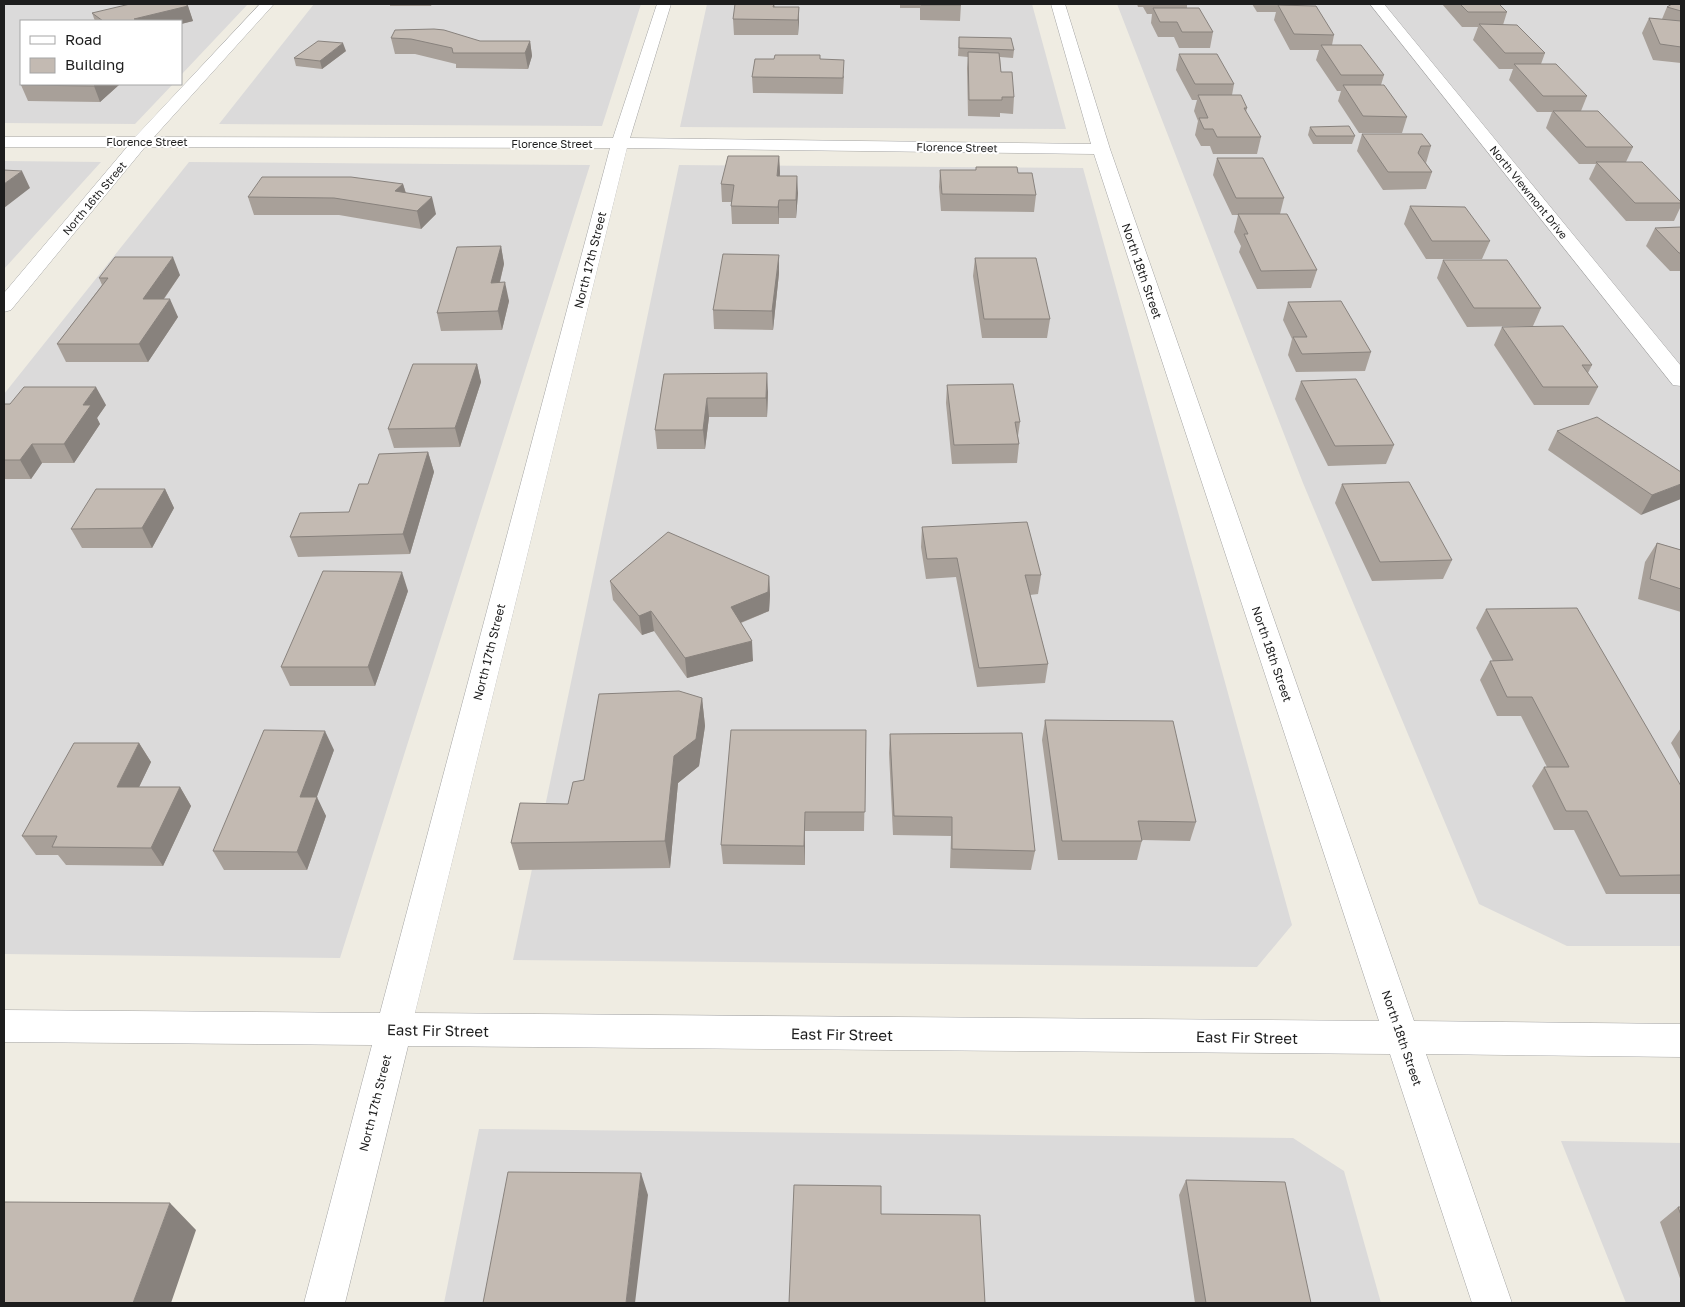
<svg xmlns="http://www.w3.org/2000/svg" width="1685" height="1307" viewBox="0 0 1685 1307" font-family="'Golos Text',sans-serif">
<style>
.residential{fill:#dbdada}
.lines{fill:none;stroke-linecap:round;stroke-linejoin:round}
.minor-casing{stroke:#a4a4a4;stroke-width:1}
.minor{fill:#fff;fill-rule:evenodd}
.wall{fill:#a8a099}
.shaded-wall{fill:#88827d}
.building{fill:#c3bab2;stroke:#88827d}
.labels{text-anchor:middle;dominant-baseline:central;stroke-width:4;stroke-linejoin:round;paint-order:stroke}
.far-street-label{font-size:11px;fill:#1d1d1d;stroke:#fff}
.street-label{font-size:12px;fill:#1d1d1d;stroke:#fff}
.near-street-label{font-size:15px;fill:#1d1d1d;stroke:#fff}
</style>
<rect width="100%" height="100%" fill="#efece2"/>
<path class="residential" d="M4,4H248L181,75V21H21V84H173L135,124L4,123Z
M314,4H641L602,126L219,124Z
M707,4H1032L1066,129L680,127Z
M1117,4H1681V946H1567L1479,904L1303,483Z
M4,161L101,162L4,269Z
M189,162L590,165L340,958L4,954V394Z
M679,165L1083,168L1292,925L1257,967L513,960Z
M479,1129L1293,1138L1344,1171L1381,1303H444Z
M1561,1141L1681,1143V1303H1626Z"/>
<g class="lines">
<g class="minor-casing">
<path id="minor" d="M260,4H274L154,137L613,138L657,4H671L630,138L1091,144L1051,4H1065L1110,149L1414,1021L1681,1024V1057L1426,1054L1512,1303H1472L1390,1054L408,1046L345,1303H304L372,1045L4,1042V1010L380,1013L610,148L145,147L11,310L4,312V293L127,147H4V137H135ZM627,148L1094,154L1379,1021L415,1013Z
M1370,4H1384L1681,366V386L1673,385Z"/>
</g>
<use href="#minor" class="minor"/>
</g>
<path class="wall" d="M390,4H432L431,6H390Z
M774,4L775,7H799L798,35H734L733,19Z
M900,4H961L960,21L920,20V8H900Z
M1137,4H1187V8L1213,32L1210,48H1179L1174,37H1158L1151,23L1152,14H1147L1143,7H1138Z
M1252,4H1297V6L1334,35L1332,45L1384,75L1381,85L1407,117L1402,133H1359L1338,101L1341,91H1337L1316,60L1319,50H1290L1274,20L1276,12H1257Z
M1442,4H1499L1507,12L1503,25L1545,53L1541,64L1587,96L1581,111L1633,147L1626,162L1681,202V206L1674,221H1626L1589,179L1596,164H1579L1546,128L1552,112H1537L1509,80L1513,69H1499L1473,40L1478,27H1462Z
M1681,4V63L1653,60L1642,33L1649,18L1662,19L1667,7Z
M188,6L193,21L181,24V21H95L92,13Z
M959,37L1014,50L1013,58L1000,57L1001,72L1014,97L1013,114L1000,113V117L968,116L967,68L968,57L958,56Z
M391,38L480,41H530L532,56L528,69L456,68V64L415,54H395Z
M346,51L322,69L296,66L294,58Z
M1179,54L1234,84L1232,95L1247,108L1246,112L1261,137L1257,154H1213L1210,146H1201L1195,135L1198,121L1194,111L1197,100H1192L1176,70Z
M820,59L844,76L843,94L753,93L752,77Z
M120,84L100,102L28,101L21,85Z
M1310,127L1355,136L1352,144H1313L1308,135Z
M1362,134L1431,146L1426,163L1432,172L1426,189L1383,190L1357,151Z
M779,156L780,176L798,193L796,218H779V224H732L731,206V202H722L721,184Z
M1217,158L1284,198L1280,214L1317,270L1311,288L1257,289L1239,252L1241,246L1234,232L1238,215H1232L1213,175Z
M976,167L1036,195L1034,212L941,211L939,187L940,170H976Z
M403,184L406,193L436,214L421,229L339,215H254L248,197Z
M1410,206L1490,241L1482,259H1426L1404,224Z
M1681,227V271H1670L1646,246L1655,228Z
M501,246L504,264L500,282L509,301L502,330L441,331L437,313Z
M975,258L1050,319L1047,338H982L973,276Z
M1443,260L1541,308L1533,326L1467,327L1437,278Z
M779,273L773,330L714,329L713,310Z
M180,275L164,299L178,317L148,362H66L57,344L102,285L99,278Z
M1288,302L1371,352L1365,371L1296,372L1288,355L1292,339L1283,320Z
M1502,327L1592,365L1588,373L1598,387L1589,405H1534L1494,345Z
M477,364L481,382L460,447L394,448L388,429Z
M664,374L768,392L767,417H709L705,449H657L655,430Z
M1301,381L1394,445L1386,464L1328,466L1295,399Z
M947,385L1020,422L1018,436L1019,444L1017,463L952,464L946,403Z
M4,404L106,405L97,418L100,424L74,463H42L31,479H4Z
M1557,431L1681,472L1641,515L1548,450Z
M428,452L434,472L410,554L298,557L290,537L349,512L368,484Z
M1342,484L1452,560L1443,579L1372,581L1335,503Z
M165,489L174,508L152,548H82L71,529Z
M922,527L1041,575L1038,594L1030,595L1048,664L1045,683L977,687L956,577L926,579L921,547Z
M1657,543L1681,550V612L1638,599L1645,562Z
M769,576L770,595L769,611L741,623L753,661L687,678L654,631L642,635L613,600L610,581Z
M408,591L375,686H290L281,667Z
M1486,609L1681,786V894H1606L1574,830H1554L1532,786L1544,767H1547L1521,716H1497L1480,680L1490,661H1493L1476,628Z
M702,698L705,726L699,766L678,783L670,868L519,870L511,843L568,804L584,780Z
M1045,720L1196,822L1190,841L1142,840L1137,860H1058L1042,740Z
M1681,728V761L1671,743Z
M866,730L864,831H805V865L723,864L721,845Z
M890,734L1035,851L1031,870L950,868L951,836L893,835L889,753Z
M139,743L151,762L139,787H180L191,806L163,866L66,865L58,855H36L22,836Z
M334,750L316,797L326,816L307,870H224L213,851Z
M1186,1180L1311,1303H1195L1179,1195Z
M1678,1207H1681V1281L1660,1222Z"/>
<path class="shaded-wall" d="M188,6L193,21L181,24V21H135L134,19Z
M799,7V22L798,35V20Z
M530,41L532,56L528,69L525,53Z
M343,43L346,51L322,69L320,61Z
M96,84H120L100,102L94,86Z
M779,156L780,173L778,193L777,176Z
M22,171L30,188L4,208V184Z
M797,176L798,193L796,218V200Z
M403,184L408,201L399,209L395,191Z
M432,197L436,214L421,229L417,211Z
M779,200V224L778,207Z
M501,246L504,264L495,301L491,283Z
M779,255V273L773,330L772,311Z
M173,257L180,275L151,317L143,299Z
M505,282L509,301L502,330L498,311Z
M170,299L178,317L148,362L139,344Z
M477,364L481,382L460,447L455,428Z
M767,373L768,392L767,417L766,398Z
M96,387L106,405L97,418L100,424L74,463L64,444L83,405Z
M707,398L709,417L705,449L703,430Z
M32,444L42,463L31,479L20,460Z
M428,452L434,472L410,554L403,534Z
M1681,484V499L1641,515L1652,495Z
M165,489L174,508L152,548L142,528Z
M402,572L408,591L375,686L368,667Z
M769,576L770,595L769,611L732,626L731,607Z
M651,611L654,631L642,635L639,616Z
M752,641L753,661L687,678L685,658Z
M702,698L705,726L699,766L678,783L670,868L665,841L674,756Z
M325,731L334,750L310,816L300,797Z
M139,743L151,762L130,806L117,787Z
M180,787L191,806L163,866L151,848Z
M317,797L326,816L307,870L297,852Z
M805,812V865L804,846Z
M641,1173L648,1195L635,1303H626Z
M170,1203L196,1230L171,1303H133Z"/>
<path class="building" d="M130,4H185L188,6L134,19L138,21H103L92,13Z
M735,4H774L773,7H799L798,20L733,19Z
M921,4H961V5H921Z
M1460,4H1499L1507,12H1468Z
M1672,4H1681V11L1667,7Z
M1278,5L1316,6L1334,35L1294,34Z
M1153,8H1199L1213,32H1182L1177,22H1160Z
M1649,18L1681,21V47L1660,44Z
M1479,24L1517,25L1545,53H1505Z
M434,29L444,30L480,41H530L525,53H453L452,48L411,39L391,38L395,30Z
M959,37L1011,38L1014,50L959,48Z
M318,41L343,43L320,61L294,58Z
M1321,45H1361L1384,75H1341Z
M968,52L999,53L1001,72H1012L1014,97H1002V100H969Z
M1179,54H1217L1234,84H1195Z
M775,55H820V59L844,60L843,78L752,77L755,59H774Z
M1514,64H1556L1587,96H1543Z
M22,84H96L94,86L21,85Z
M1343,85H1384L1407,117L1363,116Z
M1198,95H1241L1247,108H1244L1261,137H1217L1213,129H1204L1199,118H1208Z
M1553,111H1598L1633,147H1586Z
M1349,126L1355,136H1316L1310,127Z
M1362,134H1422L1431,146H1421L1418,153L1432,172H1388Z
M728,156H779L777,176H797L796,200H779L778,207L731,206L734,185L721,184Z
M1217,158H1263L1284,198H1236Z
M1596,162H1642L1681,202V203H1635Z
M976,167H1017L1018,173H1032L1036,195L942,194L940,170H976Z
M4,170L22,171L4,184Z
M262,177H351L403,184L395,191L432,197L417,211L334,198L248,197Z
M1410,206L1465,207L1490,241H1432Z
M1238,214H1287L1317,270L1261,271L1244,234H1248Z
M1681,227V253H1679L1655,228Z
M501,246L491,283L505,282L498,311L437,313L457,247Z
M723,254L779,255L772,311L713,310Z
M115,257H173L143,299H170L139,344H57L108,278H99Z
M975,258H1036L1050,319H984Z
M1443,260H1507L1541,308H1474Z
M1341,301L1371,352L1302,354L1293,337H1307L1288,302Z
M1563,326L1592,365H1582L1598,387H1543L1502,327Z
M413,364H477L455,428L388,429Z
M767,373L766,398H707L703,430H655L664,374Z
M1356,379L1394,445L1335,446L1301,381Z
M1013,384L1020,422H1015L1019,444L954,445L947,385Z
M24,387H96L83,405H91L64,444H32L20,460H4V404H10Z
M1597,417L1681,472V484L1652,495L1557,431Z
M428,452L403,534L290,537L300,513L349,512L359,484H368L379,454Z
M1409,482L1452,560L1380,562L1342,484Z
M96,489H165L142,528L71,529Z
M1027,522L1041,575H1025L1048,664L979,668L957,558L927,559L922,527Z
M668,532L769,576L768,592L731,607L752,641L685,658L651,611L639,616L610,581Z
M1657,543L1681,550V589L1650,579Z
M323,571L402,572L368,667H281Z
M1577,608L1681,786V875L1620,876L1587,811H1566L1544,767H1569L1532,697H1507L1490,661L1513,660L1486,609Z
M679,691L702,698L696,739L674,756L665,841L511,843L520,803L568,804L573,782L584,780L599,694Z
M1045,720L1173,721L1196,822L1138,821L1142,841H1062Z
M264,730L325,731L300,797H317L297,852L213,851Z
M731,730H866L865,812H805L804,846L721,845Z
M1022,733L1035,851L952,849V817L894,816L890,734Z
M74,743H139L117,787H180L151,848L52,847L57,836H22Z
M508,1172L641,1173L626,1303H483Z
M1186,1180L1285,1182L1311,1303H1206Z
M794,1185L881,1186V1214L980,1215L985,1303H789Z
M4,1202L170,1203L133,1303H4Z
M1678,1207H1681V1215Z"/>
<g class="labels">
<g class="far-street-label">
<text x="147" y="141">Florence Street</text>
<text x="552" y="143">Florence Street</text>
<text transform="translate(957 147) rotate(1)">Florence Street</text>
<text transform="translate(1529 192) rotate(51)">North Viewmont Drive</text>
<text transform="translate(94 198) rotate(-50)">North 16th Street</text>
</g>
<g class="street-label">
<text transform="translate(590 260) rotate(-76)">North 17th Street</text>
<text transform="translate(1142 271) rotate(71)">North 18th Street</text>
<text transform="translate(489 652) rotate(-76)">North 17th Street</text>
<text transform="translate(1272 654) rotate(71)">North 18th Street</text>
<text transform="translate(1402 1038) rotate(71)">North 18th Street</text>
<text transform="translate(375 1103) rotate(-76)">North 17th Street</text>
</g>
<g class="near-street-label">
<text transform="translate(438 1030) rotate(1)">East Fir Street</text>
<text transform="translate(842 1034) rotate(1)">East Fir Street</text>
<text transform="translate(1247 1037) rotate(1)">East Fir Street</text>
</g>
</g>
<rect width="1685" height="1307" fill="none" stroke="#1d1d1d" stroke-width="10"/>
<rect x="20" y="20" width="162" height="65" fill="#ffffff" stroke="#a5a5a5"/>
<rect x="30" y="36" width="25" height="8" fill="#ffffff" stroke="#a5a5a5"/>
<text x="65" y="45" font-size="15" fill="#1d1d1d">Road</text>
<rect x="30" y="58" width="25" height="15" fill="#c3bab2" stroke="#a5a5a5"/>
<text x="65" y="70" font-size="15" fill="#1d1d1d">Building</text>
</svg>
